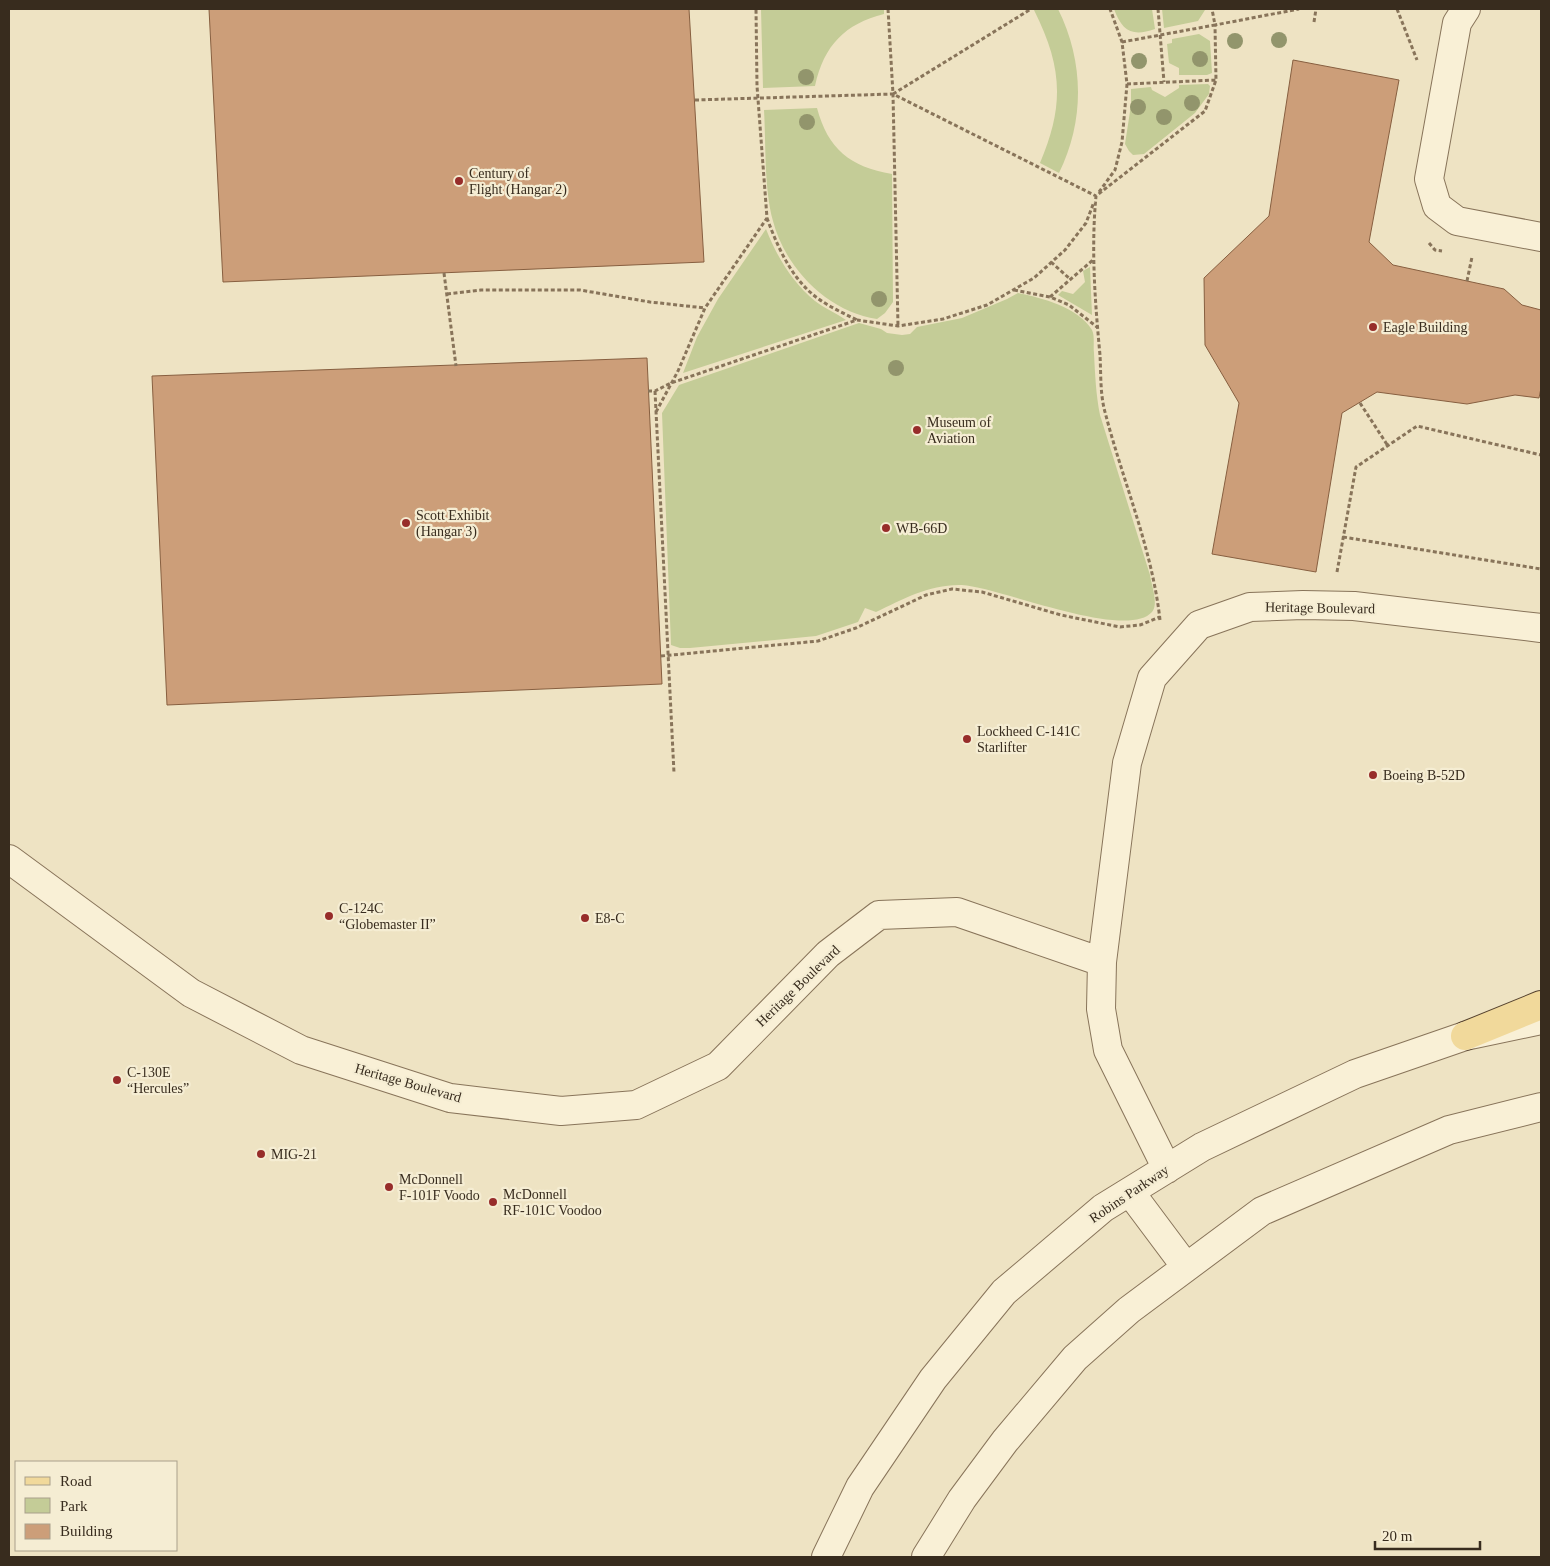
<svg xmlns="http://www.w3.org/2000/svg" width="1550" height="1566" viewBox="0 0 1550 1566" font-family="Georgia,serif">
<style>
.green{fill:#c4cc97}
.building{fill:#cc9e79;stroke:#875f40}
.lines{fill:none;stroke-linecap:round;stroke-linejoin:round}
.minor-casing{stroke:#88745a;stroke-width:30}
.major-casing{stroke:#56422e;stroke-width:30}
.path{stroke:#88745a;stroke-width:3;stroke-dasharray:4 2.5;stroke-linecap:butt}
.minor{stroke:#f9f0d6;stroke-width:28}
.major{stroke:#f1d99b;stroke-width:28}
.tree{fill:#92956c}
.poi-dot{fill:#972d2a;stroke:#f5edd3;stroke-width:2}
.labels{text-anchor:middle;dominant-baseline:central;stroke-width:4.5;stroke-linejoin:round;paint-order:stroke}
.poi-label{font-size:14px;fill:#382c1e;stroke:#f5edd3;text-anchor:start}
.street-label{font-size:14px;fill:#382c1e;stroke:#f5edd3}
</style>
<rect width="100%" height="100%" fill="#eee3c3"/>
<path class="green" d="M761,9H884V14C845,24 824,45 815,86L763,88Z
M1036,9H1058C1084,61 1085,120 1059,173L1040,163C1065,104 1062,66 1034,10Z
M1114,9H1152L1155,29C1132,37 1122,31 1114,9Z
M1162,9H1205V10L1198,21L1164,28Z
M1199,34L1210,41L1212,73L1207,75H1179V68L1169,63L1167,44L1172,43V39Z
M1208,84L1210,86L1209,94L1195,113L1144,154L1133,155L1129,151L1125,144L1131,105V89L1151,87L1152,90L1165,97L1179,88V85Z
M817,108C828,149 850,167 892,174L893,302L885,313L877,319C828,312 785,268 773,221C764,188 766,144 764,110Z
M766,229C777,257 792,282 815,301C824,308 836,313 846,320L683,373L697,337L718,299Z
M1090,267L1092,315L1058,295L1062,291L1073,294L1085,282L1083,271Z
M1018,293C1042,298 1078,307 1092,330C1095,336 1093,347 1094,353C1095,374 1096,395 1100,415L1150,575C1151,584 1159,604 1152,612C1126,641 999,587 962,585C930,584 903,599 876,612L865,608L858,622L816,636L690,648H680L671,645L662,413L679,385L859,323L881,329L887,333L902,335L910,334L917,327L962,318L1007,299Z"/>
<path class="building" d="M209,9H689L704,262L223,282Z
M1293,60L1399,80L1369,242L1393,265L1504,289L1522,305L1541,310V388L1539,398L1515,395L1467,404L1377,392L1342,413L1316,572L1212,554L1239,403L1205,345L1204,278L1269,216Z
M647,358L662,684L167,705L152,376Z"/>
<g class="lines">
<g class="minor-casing">
<path id="minor" d="M1466,9L1457,23L1429,179L1437,206L1457,221L1541,237
M9,859L191,993L301,1050L450,1098L561,1111L636,1105L718,1066L828,954L879,915L957,912L1102,962L1127,763L1152,678L1199,625L1250,607L1303,605L1354,606L1541,628
M1102,962L1101,1009L1108,1050L1167,1169
M1130,1192L1186,1267
M826,1557L860,1487L933,1379L1004,1292L1103,1208L1202,1147L1355,1074L1465,1036L1541,1020
M926,1557L962,1499L1005,1441L1075,1358L1129,1310L1262,1211L1449,1130L1541,1107"/>
</g>
<g class="major-casing">
<path id="major" d="M1465,1036L1541,1005"/>
</g>
<path class="path" d="M888,9L893,94L898,326
M1158,9L1164,82
M1397,9L1417,60
M1314,22L1316,9
M1122,42L1215,25L1212,9
M1127,84L1216,80
M893,94L1031,9
M695,100L893,94L1096,196
M1099,192L1115,170L1122,142L1127,84L1122,42L1110,9
M767,218C776,243 789,273 810,292C823,304 841,312 857,320
M1429,243L1435,250L1442,251
M1051,262L1070,279
M444,273L456,366
M1467,281L1472,257
M1014,290L1050,297L1069,305L1097,327
M447,294L481,290H580L650,302L705,308
M1050,297L1094,259
M648,391H655L671,383L857,320L898,326L943,319L987,305L1034,278L1065,250L1086,223L1094,202
M655,391L674,773
M1360,403L1388,446
M656,412L678,371L705,308L767,218L757,86L756,9
M1343,537L1541,569
M1337,572L1356,467L1417,426L1541,455
M1160,620C1152,548 1123,482 1105,412C1100,394 1101,373 1100,355C1095,302 1091,249 1096,196L1205,111L1216,80L1215,25L1299,9
M661,656L818,641L856,628L926,595L952,589L982,592L1061,615L1120,627L1140,625L1160,617"/>
<use href="#minor" class="minor"/>
<use href="#major" class="major"/>
</g>
<g class="tree">
<circle cx="1279" cy="40" r="8"/>
<circle cx="1235" cy="41" r="8"/>
<circle cx="1200" cy="59" r="8"/>
<circle cx="1139" cy="61" r="8"/>
<circle cx="806" cy="77" r="8"/>
<circle cx="1192" cy="103" r="8"/>
<circle cx="1138" cy="107" r="8"/>
<circle cx="1164" cy="117" r="8"/>
<circle cx="807" cy="122" r="8"/>
<circle cx="879" cy="299" r="8"/>
<circle cx="896" cy="368" r="8"/>
</g>
<g class="poi-dot">
<circle cx="459" cy="181" r="5"/>
<circle cx="1373" cy="327" r="5"/>
<circle cx="917" cy="430" r="5"/>
<circle cx="406" cy="523" r="5"/>
<circle cx="886" cy="528" r="5"/>
<circle cx="967" cy="739" r="5"/>
<circle cx="1373" cy="775" r="5"/>
<circle cx="329" cy="916" r="5"/>
<circle cx="585" cy="918" r="5"/>
<circle cx="117" cy="1080" r="5"/>
<circle cx="261" cy="1154" r="5"/>
<circle cx="389" cy="1187" r="5"/>
<circle cx="493" cy="1202" r="5"/>
</g>
<g class="labels">
<g class="poi-label">
<text x="469" y="173">Century of<tspan x="469" dy="16">Flight (Hangar 2)</tspan></text>
<text x="1383" y="327">Eagle Building</text>
<text x="927" y="422">Museum of<tspan x="927" dy="16">Aviation</tspan></text>
<text x="416" y="515">Scott Exhibit<tspan x="416" dy="16">(Hangar 3)</tspan></text>
<text x="896" y="528">WB-66D</text>
<text x="977" y="731">Lockheed C-141C<tspan x="977" dy="16">Starlifter</tspan></text>
<text x="1383" y="775">Boeing B-52D</text>
<text x="339" y="908">C-124C<tspan x="339" dy="16">“Globemaster II”</tspan></text>
<text x="595" y="918">E8-C</text>
<text x="127" y="1072">C-130E<tspan x="127" dy="16">“Hercules”</tspan></text>
<text x="271" y="1154">MIG-21</text>
<text x="399" y="1179">McDonnell<tspan x="399" dy="16">F-101F Voodo</tspan></text>
<text x="503" y="1194">McDonnell<tspan x="503" dy="16">RF-101C Voodoo</tspan></text>
</g>
<g class="street-label">
<text transform="translate(1320 608) rotate(1)">Heritage Boulevard</text>
<text transform="translate(798 986) rotate(-44)">Heritage Boulevard</text>
<text transform="translate(408 1083) rotate(16)">Heritage Boulevard</text>
<text transform="translate(1129 1194) rotate(-34)">Robins Parkway</text>
</g>
</g>
<rect width="1550" height="1566" fill="none" stroke="#382c1e" stroke-width="20"/>
<rect x="15" y="1461" width="162" height="90" fill="#f5edd3" stroke="#a9a08b"/>
<rect x="25" y="1477" width="25" height="8" fill="#f1d99b" stroke="#a9a08b"/>
<text x="60" y="1486" font-size="15" fill="#382c1e">Road</text>
<rect x="25" y="1498" width="25" height="15" fill="#c4cc97" stroke="#a9a08b"/>
<text x="60" y="1511" font-size="15" fill="#382c1e">Park</text>
<rect x="25" y="1524" width="25" height="15" fill="#cc9e79" stroke="#a9a08b"/>
<text x="60" y="1536" font-size="15" fill="#382c1e">Building</text>
<path d="M1375 1541v8h105v-8" fill="none" stroke="#382c1e" stroke-width="2.5"/>
<text x="1382" y="1541" font-size="15" fill="#382c1e" stroke="#f5edd3" stroke-width="4" paint-order="stroke">20 m</text>
</svg>
